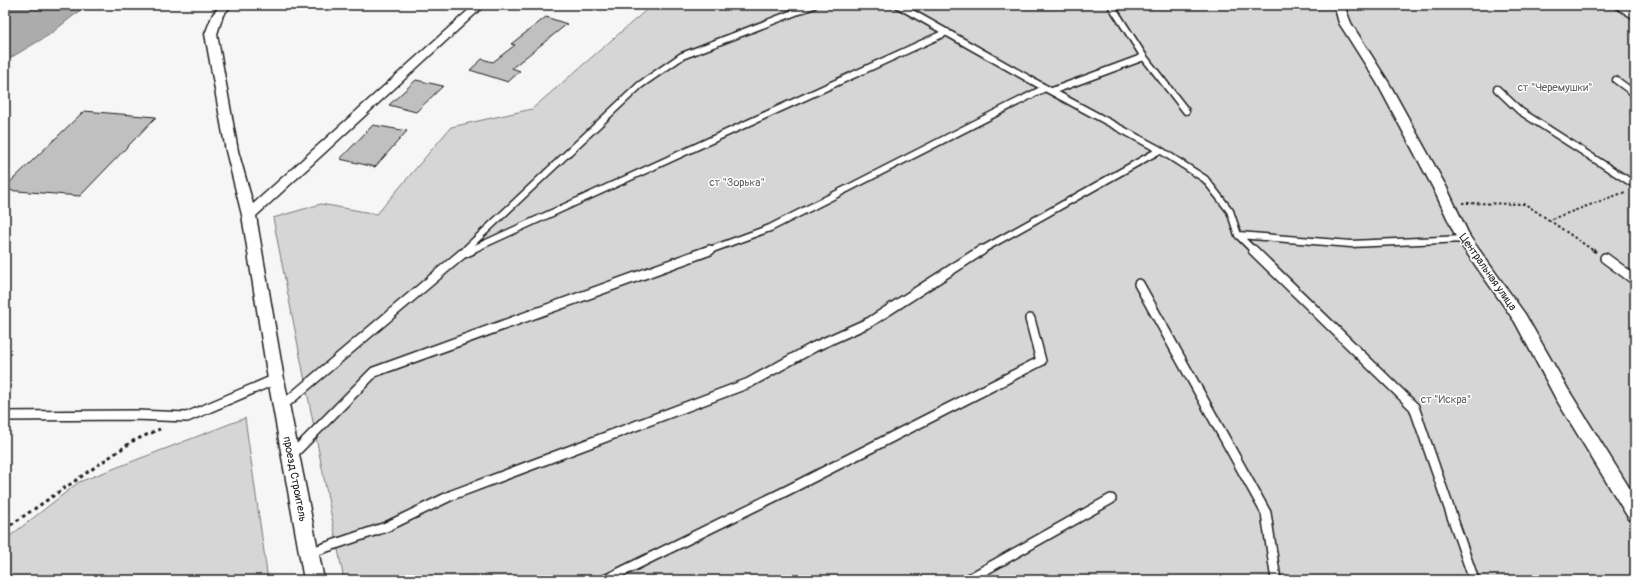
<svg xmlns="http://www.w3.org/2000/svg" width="1640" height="585" viewBox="0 0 1640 585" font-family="Pangolin,sans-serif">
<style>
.green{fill:#d6d6d6;stroke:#797979}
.water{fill:#acacac;stroke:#727272}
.building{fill:#c0c0c0;stroke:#1c1c1c}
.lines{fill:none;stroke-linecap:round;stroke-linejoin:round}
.service-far1-casing{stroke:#1c1c1c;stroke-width:9}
.service-casing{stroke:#1c1c1c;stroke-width:12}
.minor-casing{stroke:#1c1c1c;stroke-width:3}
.path-far1{stroke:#1c1c1c;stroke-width:2;stroke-dasharray:2.5 2.5;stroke-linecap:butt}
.path{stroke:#1c1c1c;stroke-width:3;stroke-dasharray:3.5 3.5;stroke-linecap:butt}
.service-far1{stroke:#fff;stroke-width:6}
.service{stroke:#fff;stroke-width:9}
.minor{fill:#fff;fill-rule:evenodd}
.labels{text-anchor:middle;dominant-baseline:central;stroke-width:3;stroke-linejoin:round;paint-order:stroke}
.park-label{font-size:11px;fill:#5d5d5d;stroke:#fff}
.street-label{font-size:11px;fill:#1c1c1c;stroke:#fff}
</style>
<rect width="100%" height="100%" fill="#f6f6f6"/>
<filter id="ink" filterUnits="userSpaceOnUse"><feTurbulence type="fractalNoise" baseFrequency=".025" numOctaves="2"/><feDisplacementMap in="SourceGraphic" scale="8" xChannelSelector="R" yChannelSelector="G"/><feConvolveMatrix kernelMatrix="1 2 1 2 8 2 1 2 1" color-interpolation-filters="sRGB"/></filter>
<g filter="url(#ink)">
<path class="green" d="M652,5H1635V580H344L273,218L321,204L377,214L451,127L532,109Z
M245,418L268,580H5V540L79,482Z"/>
<path class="water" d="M5,5H87L49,35L5,61Z"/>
<path class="building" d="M546,17L567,24L512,68L520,71L508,82L470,70L482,59L493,62L515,45L511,44Z
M416,80L443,86L416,112L389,105Z
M84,111L156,117L80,196L5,190V187Z
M373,125L407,131L375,167L340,159Z"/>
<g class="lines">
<g class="service-far1-casing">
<path id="service-far1" d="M898,5L1045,88L1160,150L1205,179L1230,211L1238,235L1254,251
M1617,5L1635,16
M1144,57L1186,111
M1616,80L1635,94
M1497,89L1520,111L1635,185
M1052,91L1144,57L1111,5
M1238,235L1351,244L1464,239
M466,249L640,85L682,56L814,5
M469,251L947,32
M707,251L770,228L1045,88
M980,251L1160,150"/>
</g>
<g class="service-casing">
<path id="service" d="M1253,250L1414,407L1474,580
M1605,258L1635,280
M1139,284L1266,513L1276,580
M281,407L462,254L471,250
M5,416L135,415L187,417L276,379
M291,456L374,372L710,250
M309,553L386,527L452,495L749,383L814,347L870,322L982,250
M605,580L788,490L1041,361L1030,319
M967,580L1111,499"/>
</g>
<g class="minor-casing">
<path id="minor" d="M221,5H232L223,15L217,34L238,151L253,204L474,5H485L256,216L284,379L324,580H304L268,379L242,215L226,151L205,34L213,14Z
M1334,5H1344L1351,23L1389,83L1447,188L1470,237L1525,314L1568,389L1635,497V521L1629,519L1556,399L1515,322L1457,239L1433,188L1377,83L1339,23Z"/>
</g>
<path class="path-far1" d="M1462,203L1525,204L1549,220L1625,192
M1549,220L1594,251"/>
<path class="path" d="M1593,250L1596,252
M5,529L133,441L160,429"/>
<use href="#service-far1" class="service-far1"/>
<use href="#service" class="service"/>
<use href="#minor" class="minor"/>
</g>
</g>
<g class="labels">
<g class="park-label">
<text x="1555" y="87">ст "Черемушки"</text>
<text x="737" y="182">ст "Зорька"</text>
<text x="1446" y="399">ст "Искра"</text>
</g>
<g class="street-label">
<text transform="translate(1488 272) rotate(55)">Центральная улица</text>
<text transform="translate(295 479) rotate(79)">проезд Строитель</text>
</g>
</g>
<rect width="1640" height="585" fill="none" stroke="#fff" stroke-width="20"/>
<rect x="10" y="10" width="1620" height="565" fill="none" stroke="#1c1c1c" stroke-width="1.5" filter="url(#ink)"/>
</svg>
